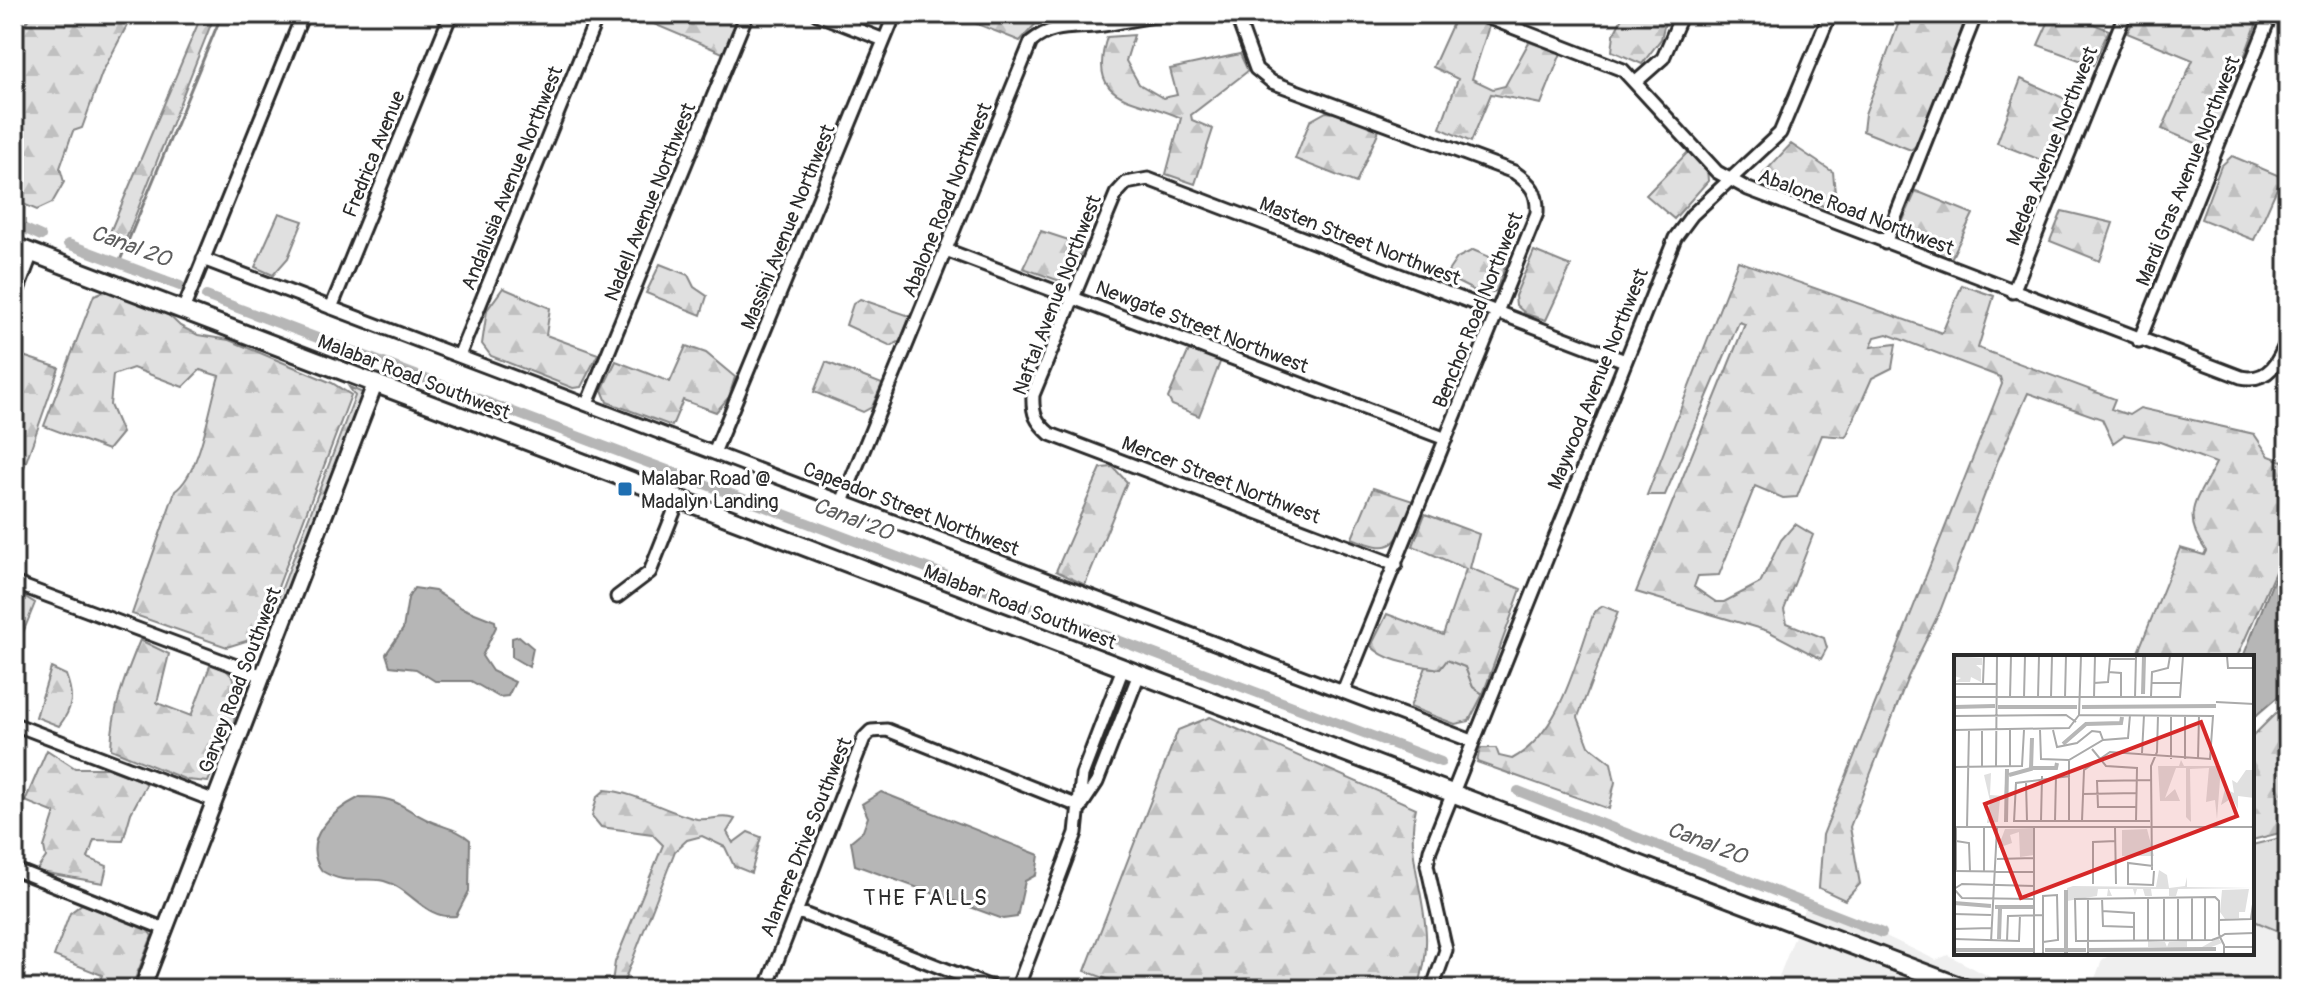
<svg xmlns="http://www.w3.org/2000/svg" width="2302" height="1003" viewBox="0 0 2302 1003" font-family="Pangolin,sans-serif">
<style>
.built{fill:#efefef}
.grass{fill:#e0e0e0;stroke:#868686;stroke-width:2}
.forest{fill:url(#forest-firs);stroke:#868686;stroke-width:2}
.water{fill:#b6b6b6;stroke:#7e7e7e;stroke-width:2}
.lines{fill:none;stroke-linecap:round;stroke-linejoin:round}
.stream{stroke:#7e7e7e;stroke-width:3}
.canal{stroke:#b6b6b6;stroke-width:10}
.minor-casing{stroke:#2b2b2b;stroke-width:17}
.tertiary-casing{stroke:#2b2b2b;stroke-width:20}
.secondary-casing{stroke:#2b2b2b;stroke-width:22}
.minor{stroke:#fff;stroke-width:11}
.tertiary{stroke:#fff;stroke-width:14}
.secondary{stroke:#fff;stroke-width:16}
.poi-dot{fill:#1f6fb2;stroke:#fff;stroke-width:3}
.labels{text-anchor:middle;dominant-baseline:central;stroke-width:6;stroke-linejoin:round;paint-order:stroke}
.street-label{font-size:20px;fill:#2b2b2b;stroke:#fff}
.poi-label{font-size:20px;fill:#2b2b2b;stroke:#fff;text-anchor:start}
.water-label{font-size:22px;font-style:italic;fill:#5c5c5c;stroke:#fff}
.neighbourhood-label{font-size:22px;letter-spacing:2px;fill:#2b2b2b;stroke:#fff}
.inset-river{fill:none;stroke:#b6b6b6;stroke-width:4}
.inset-road{fill:none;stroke:#aaa;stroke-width:2}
.view{fill:#d62828;fill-opacity:0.15;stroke:#d62828;stroke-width:4}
.inset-edge{fill:none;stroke:#2b2b2b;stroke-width:4}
</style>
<defs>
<pattern id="forest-firs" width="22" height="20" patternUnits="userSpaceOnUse" patternTransform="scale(2)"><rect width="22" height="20" fill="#e0e0e0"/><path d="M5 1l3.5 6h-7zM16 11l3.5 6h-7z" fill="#c0c0c0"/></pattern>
</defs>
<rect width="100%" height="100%" fill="#fff"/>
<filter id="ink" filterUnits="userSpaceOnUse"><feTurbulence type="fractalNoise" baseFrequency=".0125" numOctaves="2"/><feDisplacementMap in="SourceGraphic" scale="16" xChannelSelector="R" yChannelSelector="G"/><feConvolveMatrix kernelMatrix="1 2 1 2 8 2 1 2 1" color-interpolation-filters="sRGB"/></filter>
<g filter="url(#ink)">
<path class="built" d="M1808,899L1936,960L1948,955L2013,989H1983L1800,919Z
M2252,920L2288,935V989H2091L2102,960L2113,953H2252Z
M1795,936L1809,940L1940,989H1774Z"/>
<path class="grass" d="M279,213L303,221L288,258L273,275L255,267Z
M1447,660L1465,667L1473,687L1483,694L1469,721L1455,724L1410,707L1426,667L1440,669Z
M2288,836V876L2282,905L2288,935L2252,920V845Z"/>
<path class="forest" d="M31,14H133L102,73L82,128L73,131L60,168L64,182L52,203L37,210L14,200V45Z
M202,14H215L126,239L110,232Z
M652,14H740L725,54L649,22Z
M969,14H1056L1039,20L1020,41L967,20Z
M1457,14L1489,26L1472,79L1493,89L1505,86L1529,42L1561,53L1541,104L1491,94L1471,142L1440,128L1458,79L1433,67Z
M1624,14H1667L1661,39L1642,64L1612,51L1614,34Z
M1902,14H1951L1965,20L1919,143L1911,150L1863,131L1865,114Z
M2052,14H2068L2109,30L2093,65L2038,45Z
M2137,14H2260L2210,149L2162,129L2193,60L2127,33Z
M1134,35L1126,61L1139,84L1163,98L1177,95L1170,69L1240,54L1248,71L1191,115L1192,120L1213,129L1195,184L1166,174L1181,118C1138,97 1085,106 1107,37Z
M2021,79L2070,101L2080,112L2056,166L1997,143Z
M1326,112L1350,115L1380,128L1356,183L1295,159L1310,121Z
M1791,144L1833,172L1835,193L1823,206L1761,182L1763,174Z
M1688,152L1707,168L1708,181L1674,219L1646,195Z
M2232,156L2282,177L2254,240L2201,219L2221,166Z
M1916,191L1973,214L1951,259L1905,240L1900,227Z
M2062,211L2113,223L2100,261L2050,241Z
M1041,231L1087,246L1060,281L1023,268Z
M1473,250L1506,264L1496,291L1483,295L1445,276L1457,258Z
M1534,251L1571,266L1546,320L1526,314L1516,305L1515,296Z
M1738,261L1942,333L1962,285L1994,296L1978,348L2115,399L2111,409L2129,415L2140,408L2254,434L2269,456L2288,463V543L2237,657H2136L2180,548L2204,555L2206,551C2179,513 2198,499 2216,463L2160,442L2124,435L2113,443L2102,419L2028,393L1998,460L1940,611L1908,677L1850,827L1860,884L1845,900L1819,888L1823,835L2002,384L2000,377L1887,334L1875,337L1871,347L1896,344L1892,368L1872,378L1846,437L1822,435L1797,497L1783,498L1755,486L1719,575L1698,576L1694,587L1716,602H1724L1760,583L1781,540L1795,524L1813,535L1784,610L1787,623L1824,638L1827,648L1821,659L1768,631L1636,592L1745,324L1739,322L1665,495H1647Z
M660,264L688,275L694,287L707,296L701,315L646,293Z
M503,288L550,308L546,335L598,354L581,387L573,388L491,356L482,344L487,310Z
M105,291L159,306L180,326L198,335L229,340L332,383L351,395L259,637L227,647L132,614L175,491C201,472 209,408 219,376L200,370L183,387L133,368L113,375L110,405L122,433L108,450L44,426L94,295Z
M860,299L910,316L900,341L891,346L846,325L853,304Z
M686,346L706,353L735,377L729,397L716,412L683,400L672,426L607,402L602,390L616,361L670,382Z
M1189,350L1221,360L1199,416L1172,405L1168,398Z
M14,353L59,368L21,476L14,473Z
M826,362L882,384L872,407L863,412L814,392Z
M349,387L365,394L268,643H254L263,638L355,396Z
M1113,467L1127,482L1085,585L1056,571L1101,468Z
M1373,488L1413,501C1395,543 1399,557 1352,538Z
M1425,514L1479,534L1470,568L1521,589L1483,694L1473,687L1465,667L1447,660L1440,669C1417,665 1387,663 1371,646L1387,614L1443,635L1466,569L1413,546Z
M14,590L35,603L14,655Z
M1603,606L1618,612L1578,717L1589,746L1611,763L1615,782L1609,809L1477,762L1480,748H1496L1499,756L1512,759C1562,732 1575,662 1594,612Z
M140,640L169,654L157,703L191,716L211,663C266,678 222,748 208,782L187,780L111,749C112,709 125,676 140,640Z
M51,668L66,675C74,696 73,708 59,726L36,717Z
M2278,711L2288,715V831L2252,840V737Z
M1210,717L1416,808C1401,869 1444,922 1417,989H1134L1085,971L1178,730Z
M47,750L75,768H107L147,783L131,813L123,841L94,840L88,858L107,866L103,883L36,871L46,857L44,847L55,813L25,801Z
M605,790C639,793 665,812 697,819C711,821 721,814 735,819L727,832L733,843L748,832L761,837L751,873L734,866L725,847L702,836L687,840L675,851L621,989H611L615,962L663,845L652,834L601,827L592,816L597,797Z
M82,904L146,928L152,936L131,989H97L102,975L54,956L70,913Z"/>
<path class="water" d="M2288,544V688L2252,719V657H2243Z
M414,588L435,591L462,608L495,621L496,627L482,656L492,671L515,682L508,696L499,697L471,681H435L416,669L390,666L386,654L403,629L408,598Z
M519,636L533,648L529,667L512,657V638Z
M881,792L1039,855L1036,875L1025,881L1017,917L1003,919L855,865L851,841L863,831L868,817L862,804Z
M360,797C400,797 398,806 430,821C445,828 458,829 470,840L469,891L456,916C425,920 411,888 384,881C360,876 347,886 322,871C299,839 334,810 360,797Z"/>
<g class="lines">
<path class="stream" d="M119,263L222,14"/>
<path class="canal" d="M14,224L41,236
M68,244L180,286
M206,296L1441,762
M1518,791L1882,933"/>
<g class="minor-casing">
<path id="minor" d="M817,14L884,40
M1236,14L1256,69L1272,82L1514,172C1531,184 1538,192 1537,213L1343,692
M1479,14L1623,70L1717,172L1748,189L2241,377C2269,383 2279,361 2288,338
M1637,81L1663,58L1682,14
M1885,243L1976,14
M946,250L1446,439
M203,259L1472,741
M2013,292L2125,14
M14,300L32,253
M331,308L451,14
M183,310L303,14
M2139,341L2271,14
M459,356L598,14
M587,404L747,14
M714,453L895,14
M842,502L1031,42C1053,23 1076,29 1103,25C1124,22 1145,17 1167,14
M1396,565L1050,434C1036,422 1032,414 1033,395L1116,194L1126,183L1148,179L1625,361
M14,583L263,676
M617,597L650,572L679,499
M14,724L215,801
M1081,806L1097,782L1139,674
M14,869L165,929
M796,911L996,989
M766,989L864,738L871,731L887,730L1081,807
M1017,989L1076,833L1082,775L1123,668
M1432,989L1446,950L1427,865L1430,850L1675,238L1692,215L1780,133L1830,14"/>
</g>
<g class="tertiary-casing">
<path id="tertiary" d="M142,989L375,384"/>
</g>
<g class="secondary-casing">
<path id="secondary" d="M14,246L1967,989"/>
</g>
<use href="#minor" class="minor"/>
<use href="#tertiary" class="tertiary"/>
<use href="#secondary" class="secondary"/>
</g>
</g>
<rect class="poi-dot" x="617" y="481" width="16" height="16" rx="4"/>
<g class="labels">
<g class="street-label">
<text transform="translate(2052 146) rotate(-68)">Medea Avenue Northwest</text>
<text transform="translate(374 154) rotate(-68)">Fredrica Avenue</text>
<text transform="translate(2188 171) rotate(-68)">Mardi Gras Avenue Northwest</text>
<text transform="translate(512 178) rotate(-68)">Andalusia Avenue Northwest</text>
<text transform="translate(947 200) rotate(-68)">Abalone Road Northwest</text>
<text transform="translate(650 202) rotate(-68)">Nadell Avenue Northwest</text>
<text transform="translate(1856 212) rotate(21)">Abalone Road Northwest</text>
<text transform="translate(788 227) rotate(-68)">Massini Avenue Northwest</text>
<text transform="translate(1360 241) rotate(21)">Masten Street Northwest</text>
<text transform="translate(1057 295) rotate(-69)">Naftal Avenue Northwest</text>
<text transform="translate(1478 310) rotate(-68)">Benchor Road Northwest</text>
<text transform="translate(1202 327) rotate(21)">Newgate Street Northwest</text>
<text transform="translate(414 377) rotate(21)">Malabar Road Southwest</text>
<text transform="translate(1598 379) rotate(-68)">Maywood Avenue Northwest</text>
<text transform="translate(1221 480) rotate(21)">Mercer Street Northwest</text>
<text transform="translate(911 509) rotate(21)">Capeador Street Northwest</text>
<text transform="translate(1020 607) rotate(21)">Malabar Road Southwest</text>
<text transform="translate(240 680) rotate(-69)">Garvey Road Southwest</text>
<text transform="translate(806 837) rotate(-68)">Alamere Drive Southwest</text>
</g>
<g class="poi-label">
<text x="641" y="478">Malabar Road @<tspan x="641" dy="23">Madalyn Landing</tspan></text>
</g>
<g class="water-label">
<text transform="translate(131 246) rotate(20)">Canal 20</text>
<text transform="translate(853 519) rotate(21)">Canal 20</text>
<text transform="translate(1707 843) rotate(21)">Canal 20</text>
</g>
<g class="neighbourhood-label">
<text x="926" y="898">THE FALLS</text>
</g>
</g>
<g transform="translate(1954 655)">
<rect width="300" height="300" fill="#fff"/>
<path d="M0,1L28,3V10H22L27,14V27L17,22L16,27H0L7,23L0,21ZM227,105L230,111H267L263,164L261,145L252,147L255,113L236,114L237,167L232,162V113H222L211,143L221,134L226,146H206L204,111H225ZM292,115H300V143L284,141V154L278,143L267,150L271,134L280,138L278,125L283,128ZM52,116V167L51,143H46L44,167L33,168L36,146L30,120L37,118L36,140L50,141ZM80,173V200L66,202L65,177L56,180L58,188L44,193L51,174ZM193,174L200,201H168V175ZM205,215L213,220L215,233L231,231L233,222V232L300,233L224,234L222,241H215V234H197L198,241H191L189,234H183L181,241L179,234H155L158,241H153L154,234H144L143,241L113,246V233L119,231L202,232ZM295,234L291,257H285V263L271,264L266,257L268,235ZM264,283L268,288L252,294L194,292V286L211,287L213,292L215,287L233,286V292H248Z" fill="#e0e0e0"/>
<path class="inset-river" d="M189,39L190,1M0,52L41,51M44,52H123M128,52L262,51M109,89L132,69L167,68L168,62M78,113H102L103,108M55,120L77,114L78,83M52,167L53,114M0,248L37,251M41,252H79M45,284L46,254M0,295H79M91,295H132M135,295L262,294M112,299V235"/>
<path class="inset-road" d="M273,1L274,13H300M154,17L167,18V42M29,28L30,1M140,28L154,27L156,4H182M197,28H228M0,29H43M197,41L198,17L214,13L216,1M0,42H226L229,1M56,42L57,1M70,42L71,1M84,42L85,1M97,42L98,1M111,42L112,1M140,42L141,1M181,42L182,2M262,47L300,49M125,60L259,61L256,104L156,97L130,115L128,166M0,61L112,60L122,67M0,75L115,73L125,60L127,1M28,75V111M56,75V111M86,75L87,104L115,105L149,85L174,83L176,60M99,75L103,92L123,88L138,76L146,77L149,85M138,94L152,111L183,113L182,166M188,98L190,60M217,104V60M231,104V60M244,104L245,60M115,105V166M42,111L43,1M0,112L68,111L70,75M72,127L73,166M129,139L183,138M183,152H144L143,126L197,125M60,166H196M87,166L88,121M101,166L102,121M60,167L62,128L116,121M0,172H300M13,172L15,75M161,172L162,229M30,173V216M2,186L15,188L16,216M43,204L80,203M199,211L174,208V229L199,230L200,216M198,215L197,111L203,97L204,60M0,216L80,217M2,216V172M139,229V187L162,186M0,234L8,243L80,244M0,234L8,229L80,231M134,243V299M148,243L149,271L180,272M148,256L180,258V286M0,259L37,260M265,265L297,264L300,242M0,274L37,273M0,284L65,286L66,260M224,285V242M238,285V242M251,285V242M53,286L54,261L89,260M194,286V242M210,286V242M37,287L43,173M270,292H300M80,299V173M89,299V241L103,240L104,285L89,287M270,299V290L266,282L265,279V246L261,242L121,244L122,286L258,285L266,282L271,279L300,278"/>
<path class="view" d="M247,67L283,161L67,243L31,149Z"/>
<rect width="300" height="300" class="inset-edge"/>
</g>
<rect width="2302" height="1003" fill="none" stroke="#fff" stroke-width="48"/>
<rect x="24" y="24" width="2254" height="955" fill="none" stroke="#2b2b2b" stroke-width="3" filter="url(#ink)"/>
</svg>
